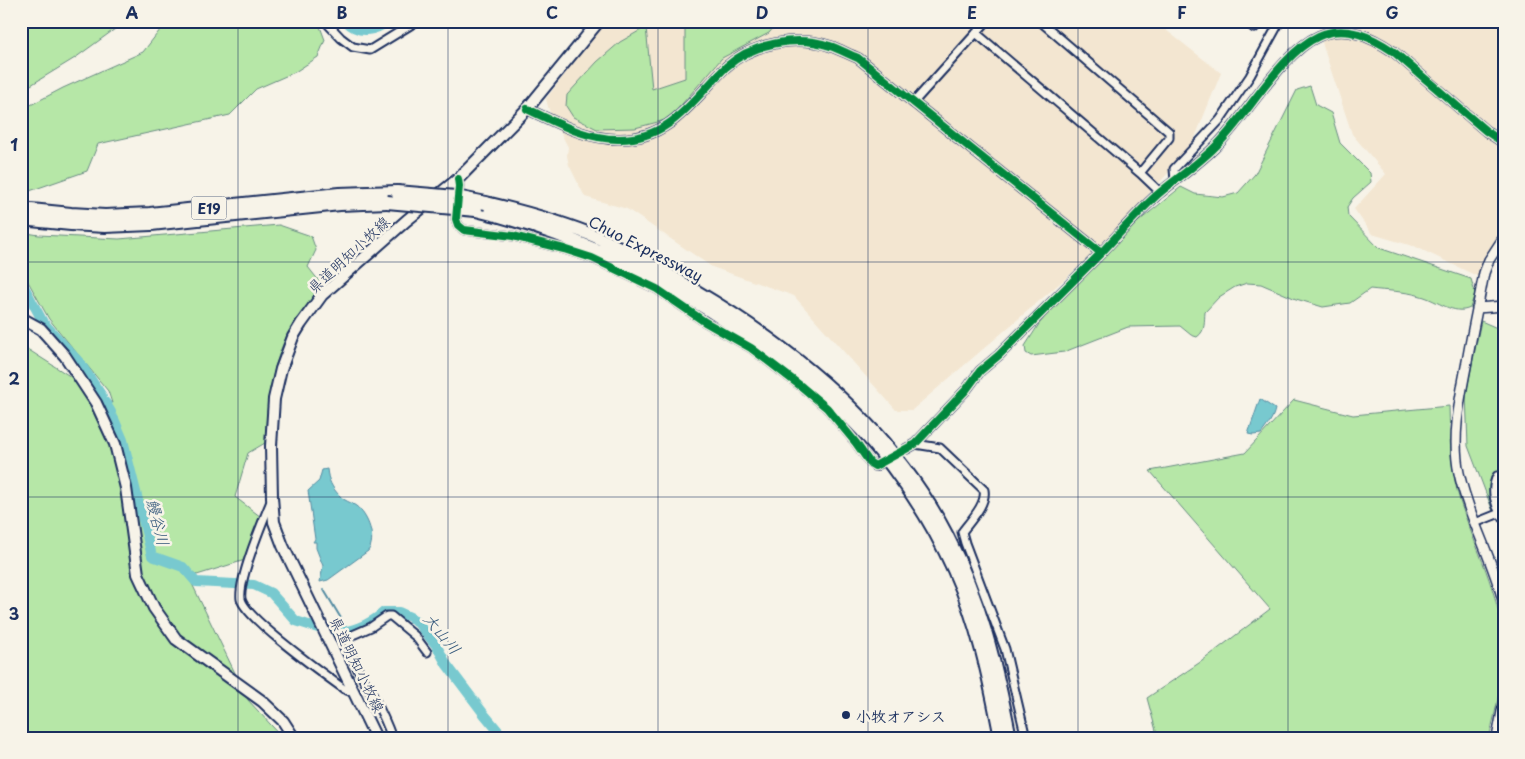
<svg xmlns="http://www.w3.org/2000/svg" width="1525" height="759" viewBox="0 0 1525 759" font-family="'Playpen Sans','Klee One',sans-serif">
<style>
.built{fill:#f3e6d1}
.green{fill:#b6e7a7;stroke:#688b82}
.water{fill:#78c9cf;stroke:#538ba2}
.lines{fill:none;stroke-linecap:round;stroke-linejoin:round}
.stream{stroke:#538ba2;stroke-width:2}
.river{stroke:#78c9cf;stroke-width:10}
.minor-casing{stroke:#1b2f5e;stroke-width:11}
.tertiary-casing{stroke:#1b2f5e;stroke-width:12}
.secondary-casing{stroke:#1b2f5e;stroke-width:14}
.motorway-casing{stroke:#1b2f5e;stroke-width:16}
.minor{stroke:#f7f3e8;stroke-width:7}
.tertiary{stroke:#f7f3e8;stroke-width:9}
.secondary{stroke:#f7f3e8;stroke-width:10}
.motorway{stroke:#f7f3e8;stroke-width:12}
.motorway-bridge-casing{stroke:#1b2f5e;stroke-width:16;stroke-linecap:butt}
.motorway-bridge{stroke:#f7f3e8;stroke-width:12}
.cycleway-casing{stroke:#f7f3e8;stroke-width:11}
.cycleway{stroke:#00873e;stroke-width:8}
.grid{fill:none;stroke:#1b2f5e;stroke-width:1;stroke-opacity:0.55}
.poi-dot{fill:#1b2f5e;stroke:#f7f3e8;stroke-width:2}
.labels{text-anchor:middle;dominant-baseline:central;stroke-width:5;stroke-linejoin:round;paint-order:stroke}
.shield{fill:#f7f3e8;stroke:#5d6a87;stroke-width:1}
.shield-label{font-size:14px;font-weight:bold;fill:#1b2f5e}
.street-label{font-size:15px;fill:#1b2f5e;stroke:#f7f3e8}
.poi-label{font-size:15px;font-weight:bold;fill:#1b2f5e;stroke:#f7f3e8;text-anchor:start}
.water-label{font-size:16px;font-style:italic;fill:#32567a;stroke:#f7f3e8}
.neatline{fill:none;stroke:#1b2f5e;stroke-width:2}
.grid-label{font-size:16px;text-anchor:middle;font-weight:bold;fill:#1b2f5e}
</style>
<rect width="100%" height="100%" fill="#f7f3e8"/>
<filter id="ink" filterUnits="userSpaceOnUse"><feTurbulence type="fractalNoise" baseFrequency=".02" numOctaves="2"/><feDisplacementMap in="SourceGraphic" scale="10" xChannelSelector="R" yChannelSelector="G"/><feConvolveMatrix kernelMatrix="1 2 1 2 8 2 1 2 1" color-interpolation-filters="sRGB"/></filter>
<g filter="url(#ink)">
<path class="built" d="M605,21H1161L1166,30L1221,73L1194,140L1183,157L1088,259L912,410H896L794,296L712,267L627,209L585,197L569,165L567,156L568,147L549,110L546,99Z
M1317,21H1504V230L1493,244L1479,277L1416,247L1372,234L1354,209L1386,174L1352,134L1323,46Z"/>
<path class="green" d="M21,21H126L75,58L21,91Z
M167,21H318L325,40L318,57L295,72L256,89L230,115L98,144L87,171L21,194V110L63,88L143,52Z
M691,21H779L769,33L722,58L669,119L635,128L597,129L573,117L566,106L567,95L597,62L620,42L646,27L652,89L685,78V24Z
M1310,86L1316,105L1331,113L1340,143L1370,173L1371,182L1353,198L1347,207L1348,216L1379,248L1471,279L1475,293L1470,308C1454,316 1437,300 1421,296C1405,291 1386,291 1370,289L1350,303L1323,307L1296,299L1261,284L1247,283L1235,287L1219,297L1205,312C1204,321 1206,331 1197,337L1191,335L1180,326L1128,327L1064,352L1031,356L1026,353L1025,346L1039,324L1064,294L1134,225L1181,187L1195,194L1223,197L1238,193L1255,174L1297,90Z
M279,225L311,236L316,250L308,267L323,286C312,300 298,314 290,329C271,366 267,402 265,443L248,453L235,497L261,517L245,560L197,575L183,565L248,700L283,738H21V345L112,403L108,391L49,319L21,269V232L39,235L119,239Z
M1481,321L1504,331V526L1492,509L1468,446L1466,394Z
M1294,400L1353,415L1449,406C1450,440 1450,469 1460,501C1475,548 1500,593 1503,643C1505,673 1496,709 1489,738H1158L1147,698L1202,661L1270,609L1150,471L1245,453Z"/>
<path class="water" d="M1260,399L1275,409C1273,419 1267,426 1261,434L1253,435L1248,434Z
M327,469C328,480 332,488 340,496C344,501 351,502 356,506C368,515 377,539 368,551L328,580L320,582L323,566L316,548V542H313L315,539L308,491L319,481L322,470Z"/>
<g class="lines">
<path class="stream" d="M324,590L342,620L343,632"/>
<path class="river" d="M346,21C359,35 375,31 389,21
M21,281L43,322L80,363L102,396
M105,402L111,412
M114,419L123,440L152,556L183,567L196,582L254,585L271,593L296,621L318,628
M331,631C348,635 371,624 384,612H399L410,617L418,623L436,645L447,665L484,714L504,738"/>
<g class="minor-casing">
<path id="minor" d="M325,21L341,38L353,47L370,50L417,21
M1040,21L1169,132V138L1140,173L1160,192
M1245,21L1254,28L1261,21
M976,33L1140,173
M913,103L987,21
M458,179L459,186L456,219L458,225L464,230L513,236L564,249L592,258L657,289L705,322L751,348L802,387L827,408L856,443L870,463L875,466
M1175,181L1174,169L1220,120L1250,76L1280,21
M915,444L940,448L984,490C987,504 970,521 962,532L965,543L1005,649L1026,738
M1497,476C1490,490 1495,507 1504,519
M271,501C263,521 238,579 241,599C245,618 325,675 344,689L354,693
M1475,523L1500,513
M392,738C387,724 381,711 374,698C362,675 351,664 348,637L371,627L387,616H391L415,636L427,652"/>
</g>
<g class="tertiary-casing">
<path id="tertiary" d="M527,109C556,122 586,140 620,139C671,139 693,99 726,67C752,43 797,35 830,46C839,49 848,54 858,58L1101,253C1119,234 1137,213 1157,195C1177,178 1200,163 1218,144C1248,114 1282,52 1319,36C1346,24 1372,37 1394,52L1486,131L1504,143
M1504,237L1489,260L1484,273C1479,301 1473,328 1468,356C1461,394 1451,435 1459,473C1469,519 1493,559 1504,604
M1477,308L1504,306
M906,449L915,444L966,390L980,371L999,355L1101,253
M875,466L880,463
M1497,738L1504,701"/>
</g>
<g class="secondary-casing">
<path id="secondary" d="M21,318L41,329L65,356L96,403L115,444L126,488L138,574L154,608L176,639L262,701L283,721L294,738
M376,738L283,546L274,522L272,497L271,446L274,399L281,369L293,337L301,324L322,295L407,220L458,179L527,109L599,21"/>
</g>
<g class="motorway-casing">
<path id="motorway" d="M486,203C524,212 561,222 597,237C631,253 663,271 695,291C797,351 892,429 947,536C981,602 996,665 1010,738
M21,209L71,214L105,216L150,214L339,194L397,192
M476,210C566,231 649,270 726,321C753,339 781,358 807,379C870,429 921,497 954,570C978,623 990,680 1001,738
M21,219L71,224L105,226L151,224L340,204L387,202"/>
</g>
<use href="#minor" class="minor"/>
<use href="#tertiary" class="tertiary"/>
<use href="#secondary" class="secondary"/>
<use href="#motorway" class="motorway"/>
<g class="motorway-bridge-casing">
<path id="motorway-bridge" d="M397,192L456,197L486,203
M387,202L476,210"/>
</g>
<use href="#motorway-bridge" class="motorway-bridge"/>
<g class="cycleway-casing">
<path id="cycleway" d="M527,109C556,122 586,140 620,139C671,139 693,99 726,67C752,43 797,35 830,46C839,49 848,54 858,58L1101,253C1119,234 1137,213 1157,195C1177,178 1200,163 1218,144C1248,114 1282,52 1319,36C1346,24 1372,37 1394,52L1486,131L1504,143
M458,179L459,186L456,219L458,225L464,230L513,236L564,249L592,258L657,289L705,322L751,348L802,387L827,408L856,443L870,463L875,466L915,444L966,390L980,371L999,355L1101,253"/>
</g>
<use href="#cycleway" class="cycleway"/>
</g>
</g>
<path class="grid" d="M238,21V738M448,21V738M658,21V738M868,21V738M1078,21V738M1288,21V738M21,262H1504M21,497H1504"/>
<circle class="poi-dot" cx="846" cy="715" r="5"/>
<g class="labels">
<rect class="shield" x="191.5" y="196.5" width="35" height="23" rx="4"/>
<g class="shield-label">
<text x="209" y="208">E19</text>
</g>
<g class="street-label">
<text transform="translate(646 248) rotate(27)">Chuo Expressway</text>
<text transform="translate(348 254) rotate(-43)">県道明知小牧線</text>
<text transform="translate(358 664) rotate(64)">県道明知小牧線</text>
</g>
<g class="poi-label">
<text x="856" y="715">小牧オアシス</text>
</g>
<g class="water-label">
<text transform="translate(159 522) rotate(76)">鰻谷川</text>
<text transform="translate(443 633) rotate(50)">大山川</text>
</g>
</g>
<rect width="1525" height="759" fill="none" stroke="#f7f3e8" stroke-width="55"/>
<rect x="28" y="28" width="1470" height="704" class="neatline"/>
<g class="grid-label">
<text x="132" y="19">A</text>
<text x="342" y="19">B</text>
<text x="552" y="19">C</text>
<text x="762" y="19">D</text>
<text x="972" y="19">E</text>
<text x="1182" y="19">F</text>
<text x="1392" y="19">G</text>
<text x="14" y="151">1</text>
<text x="14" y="385">2</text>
<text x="14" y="620">3</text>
</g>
</svg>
